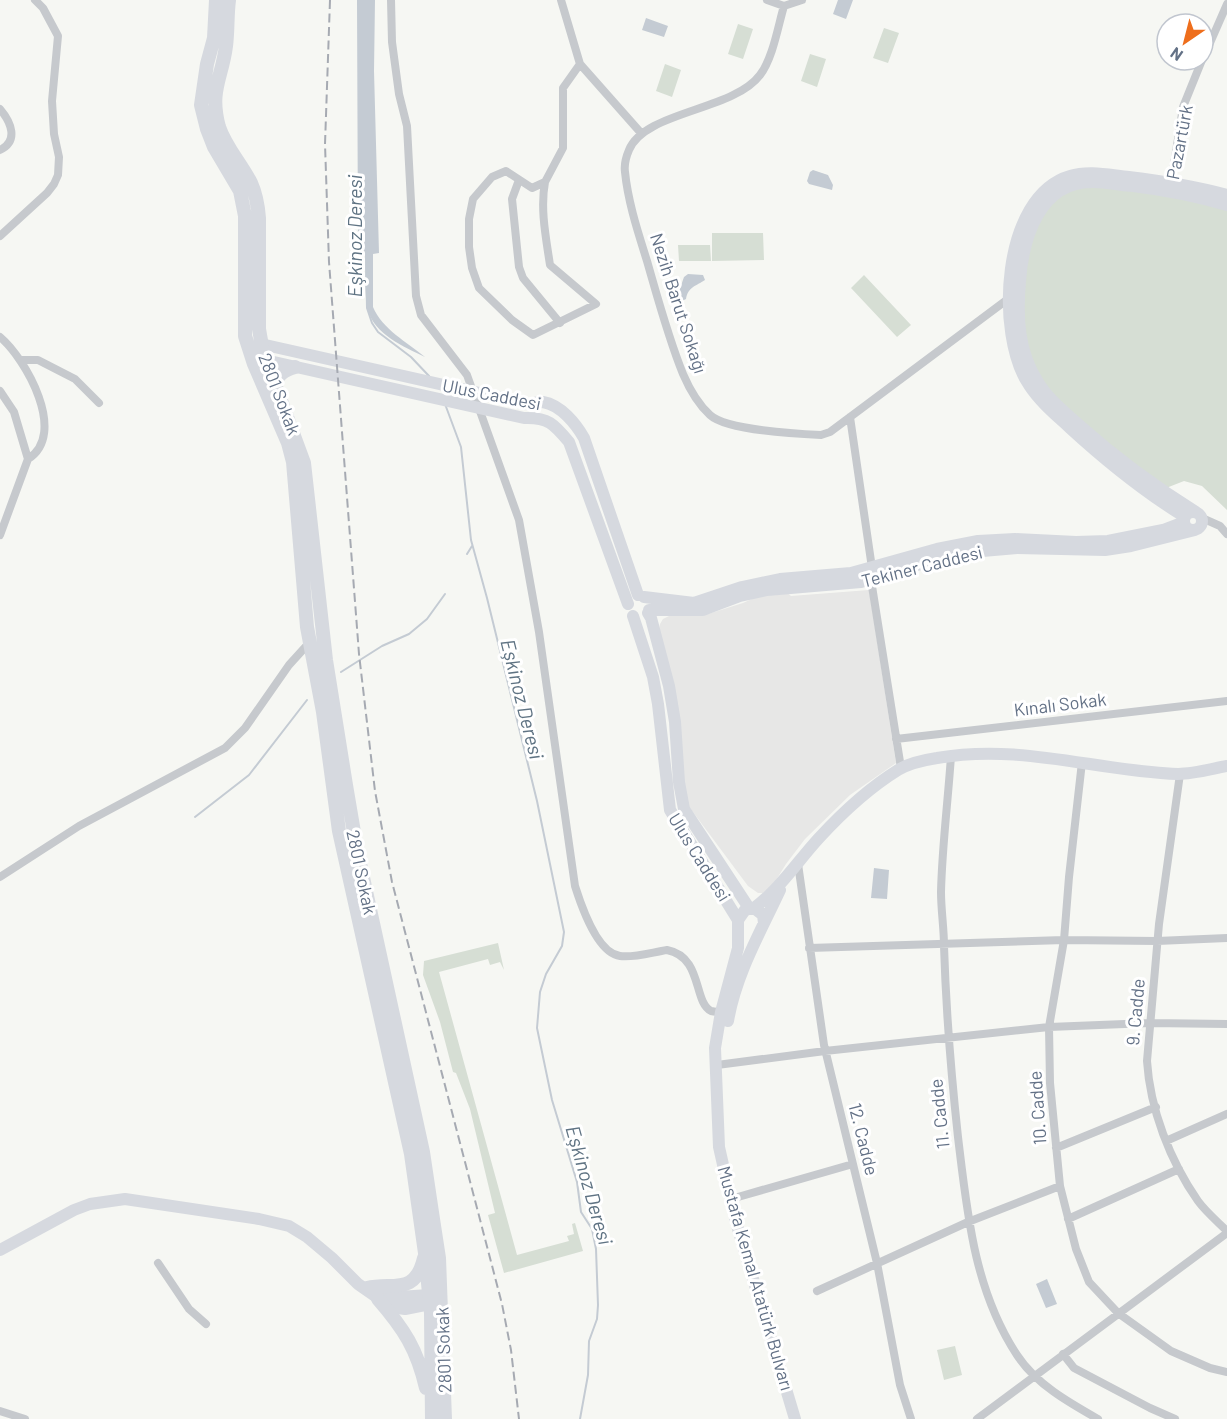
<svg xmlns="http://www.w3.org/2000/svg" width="1227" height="1419" viewBox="0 0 1227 1419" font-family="Barlow,sans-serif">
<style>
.built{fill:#e7e7e6}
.green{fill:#d6ded4}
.water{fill:#c4cbd3}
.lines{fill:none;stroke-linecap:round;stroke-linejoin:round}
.stream{stroke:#c4cbd3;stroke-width:2}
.street{stroke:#c6c9cd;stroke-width:8}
.secondary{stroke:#d6d9df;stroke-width:12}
.primary{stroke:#d6d9df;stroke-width:14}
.rail{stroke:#a6aab2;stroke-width:2;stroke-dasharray:9 4.5;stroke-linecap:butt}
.labels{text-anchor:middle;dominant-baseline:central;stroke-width:6;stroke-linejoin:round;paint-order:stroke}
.street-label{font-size:18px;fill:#637186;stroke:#fff}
.water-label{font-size:20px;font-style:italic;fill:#5f7383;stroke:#fff}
</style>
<rect width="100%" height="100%" fill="#f6f7f3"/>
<path class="built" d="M869,590L896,763L850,795L805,839L786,864L773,885L763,893H758L748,886L687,804L659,630L660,624L663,619L671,615L708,614L743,603L754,598L786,592L791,596Z"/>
<path class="green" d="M738,24L753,29L743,59L728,54Z
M884,28L899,33L888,63L873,58Z
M810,54L826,59L817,87L801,81Z
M665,64L681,70L672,97L656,91Z
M1072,186L1117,187L1227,202V510L1202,486L1184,481L1156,492L1042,397L1003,294L1034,214Z
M712,233H763L764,260L712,261Z
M678,245H710L711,261H679Z
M864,275L911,325L897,337L851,288Z
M498,943L504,970L500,962L490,965L488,959L439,972L517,1255L569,1241L567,1236L574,1234L572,1224L575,1223L583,1251L504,1273L488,1215L495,1213L470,1109L456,1073L453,1072L440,1022L423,975L424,961Z
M955,1346L962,1375L944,1380L937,1350Z"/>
<path class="water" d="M357,0H375L374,71L379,253L373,254V307C382,329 407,342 425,357C404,347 374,334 368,310C364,294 366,270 365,253L358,251Z
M838,0H853L846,19L833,14Z
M646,18L668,26L664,37L642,30Z
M813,170L828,175L833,185L832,190L809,184L807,181L810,172Z
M688,274L703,275L705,280C696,286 688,287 686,299L682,301L677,297L684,277Z
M874,868L889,870L887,899L871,898Z
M1047,1279L1057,1304L1046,1308L1036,1284Z"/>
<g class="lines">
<path class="stream" d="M366,255L367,308L372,323L378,332L411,357L429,376
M445,404L461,447L471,540L487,598L537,801L564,932L562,946L546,974L540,992L537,1028L552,1100L577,1182L581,1212L592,1229L596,1249L598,1305L597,1319L589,1341L588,1375L580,1419
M467,554L472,546
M341,672L382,646L409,634L427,619L445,594
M195,817L249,775L307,700"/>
<path class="street" d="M391,0L392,42L399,94L407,126L416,296L421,315L467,375L519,520L539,632L575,886C581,905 597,953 620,956C634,958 653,952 667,950C703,957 693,1002 711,1011C715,1012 721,1012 725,1013
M561,0L580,64
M767,0L784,6L802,0
M784,6C778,26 773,58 760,75C733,111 645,111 629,150C626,157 624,165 625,172C628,202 638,232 647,261C658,299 668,337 683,374C689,388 699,405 710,415C726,430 798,434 821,435L830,432L1008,299
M1203,59L1227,4
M0,109C11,122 19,141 0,150
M519,180L512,199L519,267L523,278L560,323
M545,182C540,209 546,238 550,265L596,304L533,335L512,320L479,288L472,268L469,247V219L473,199L492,177L506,171L532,188L545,182L563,148V88L580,64L641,133
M1171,183L1183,107L1202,60
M0,236L47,193L54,184L58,175L59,157L54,134L52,101L58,36L43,8L35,0
M0,337C26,359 68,434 28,459L0,535
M20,360H38L75,379L99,403
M0,391L14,412L28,459
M850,417L872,568
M1202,518L1220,526L1227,534
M871,580L901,768
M896,739L1227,701
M951,756C948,801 942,847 941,892C941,910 944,928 944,946C946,1010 951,1073 958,1137C967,1212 974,1290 1017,1355C1036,1384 1068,1402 1098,1419
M1082,762L1069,877L1064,940L1049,1027L1050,1083L1060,1186L1076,1249L1089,1282L1118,1313L1171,1351L1210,1368L1227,1372
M1180,774L1159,924L1147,1061C1150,1109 1170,1161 1198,1201C1206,1212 1218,1222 1227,1231
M798,864L824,1045L877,1263L900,1385L911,1419
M0,877L79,826L225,748L245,728L289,665L309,643
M809,948L1064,940L1157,941L1227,938
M717,1065L825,1051L1049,1027L1150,1023L1227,1024
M1166,1141L1227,1114
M1056,1148L1156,1107
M731,1199L853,1164
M1068,1219L1179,1169
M158,1263L189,1309L206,1324
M817,1291L968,1222L1060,1186
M1063,1354L1074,1368L1150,1408L1175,1419
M0,1411L25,1419
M977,1419L1227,1233"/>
<path class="secondary" d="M261,344L528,404C533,403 539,402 543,402C561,405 576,424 584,438L638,595
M265,360L524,418C548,417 554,424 569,442L628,604
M1184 521a9 9 0 1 1 18 0a9 9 0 1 1-18 0Z
M1196,512C1154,486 1116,458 1079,425C1065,412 1048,399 1038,382C1018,352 1017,316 1020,281C1023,238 1040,181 1093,182C1106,182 1120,185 1133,186C1166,190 1196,196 1227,205
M1185,517C1143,491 1106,461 1070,428C1056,415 1040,402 1029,385C995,335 1001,196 1070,176C1089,170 1109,175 1129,177C1162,181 1194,186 1227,195
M644,597L694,603L742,587L780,579L851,573L937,549L978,541L1015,539L1076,542L1108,541L1163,530L1184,522
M649,610H703L740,596L767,590L861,582L937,559L971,552L1017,548L1105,550L1131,546L1195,530
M648,613L651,618L669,686L675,722L679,782L684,809L749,908
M633,616L653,677L658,704L670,810L738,920
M754,908C780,889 797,862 819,838C842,813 869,788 898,770C909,763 924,760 937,758C1021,743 1095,771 1178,774C1193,774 1211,769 1227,766
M764,923L763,915L754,908L745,910L738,920V948L721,1012L715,1048L719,1147L736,1222L795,1419
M728,1021C736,974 760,933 780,890
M0,1250L74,1210L90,1204L125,1199L259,1219L289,1226L307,1237L332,1258L358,1284L391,1307L405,1309L430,1304
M374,1291L399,1297L429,1295"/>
<path class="primary" d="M216,0L214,38L207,64L201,105L207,129L214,147L240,191L245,216V336L254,364L288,443L293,462L307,627L323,712L339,831L411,1154L425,1253L431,1313L432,1419
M229,0C227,15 228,31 226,46C222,78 209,91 219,127C226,148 241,163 251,183C256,194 258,206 259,218V329L263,352L304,463L326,660L346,785L357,850L423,1152L433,1219L439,1258L445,1419
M274,387C277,375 284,370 295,367
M367,1288C393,1282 415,1296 424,1258
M378,1299C404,1329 417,1349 426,1388"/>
<path class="rail" d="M330,0L325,144L329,262L359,654L375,791L392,882L502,1304L511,1350L519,1419"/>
</g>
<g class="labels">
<g class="street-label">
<text transform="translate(1179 142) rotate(-79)">Pazartürk</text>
<text transform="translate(679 303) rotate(72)">Nezih Barut Sokağı</text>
<text transform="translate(280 394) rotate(69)">2801 Sokak</text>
<text transform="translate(492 394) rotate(11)">Ulus Caddesi</text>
<text transform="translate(922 566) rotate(-14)">Tekiner Caddesi</text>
<text transform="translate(1060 704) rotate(-7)">Kınalı Sokak</text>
<text transform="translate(700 857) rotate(58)">Ulus Caddesi</text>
<text transform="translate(362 872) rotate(78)">2801 Sokak</text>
<text transform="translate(1135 1012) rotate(-85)">9. Cadde</text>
<text transform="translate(1037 1108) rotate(-94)">10. Cadde</text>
<text transform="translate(939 1114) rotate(-96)">11. Cadde</text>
<text transform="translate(864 1139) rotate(76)">12. Cadde</text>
<text transform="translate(756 1278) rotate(74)">Mustafa Kemal Atatürk Bulvarı</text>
<text transform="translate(443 1350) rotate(-92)">2801 Sokak</text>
</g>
<g class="water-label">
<text transform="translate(354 236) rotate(-90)">Eşkinoz Deresi</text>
<text transform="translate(523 699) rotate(76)">Eşkinoz Deresi</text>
<text transform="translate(590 1185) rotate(74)">Eşkinoz Deresi</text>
</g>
</g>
<g transform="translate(1185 42) rotate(215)"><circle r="28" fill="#ffffff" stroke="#c1c6cf" stroke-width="1.5"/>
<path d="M0-4.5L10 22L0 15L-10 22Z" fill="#ee6e1c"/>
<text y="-9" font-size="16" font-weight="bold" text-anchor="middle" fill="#637186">N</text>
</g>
</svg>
